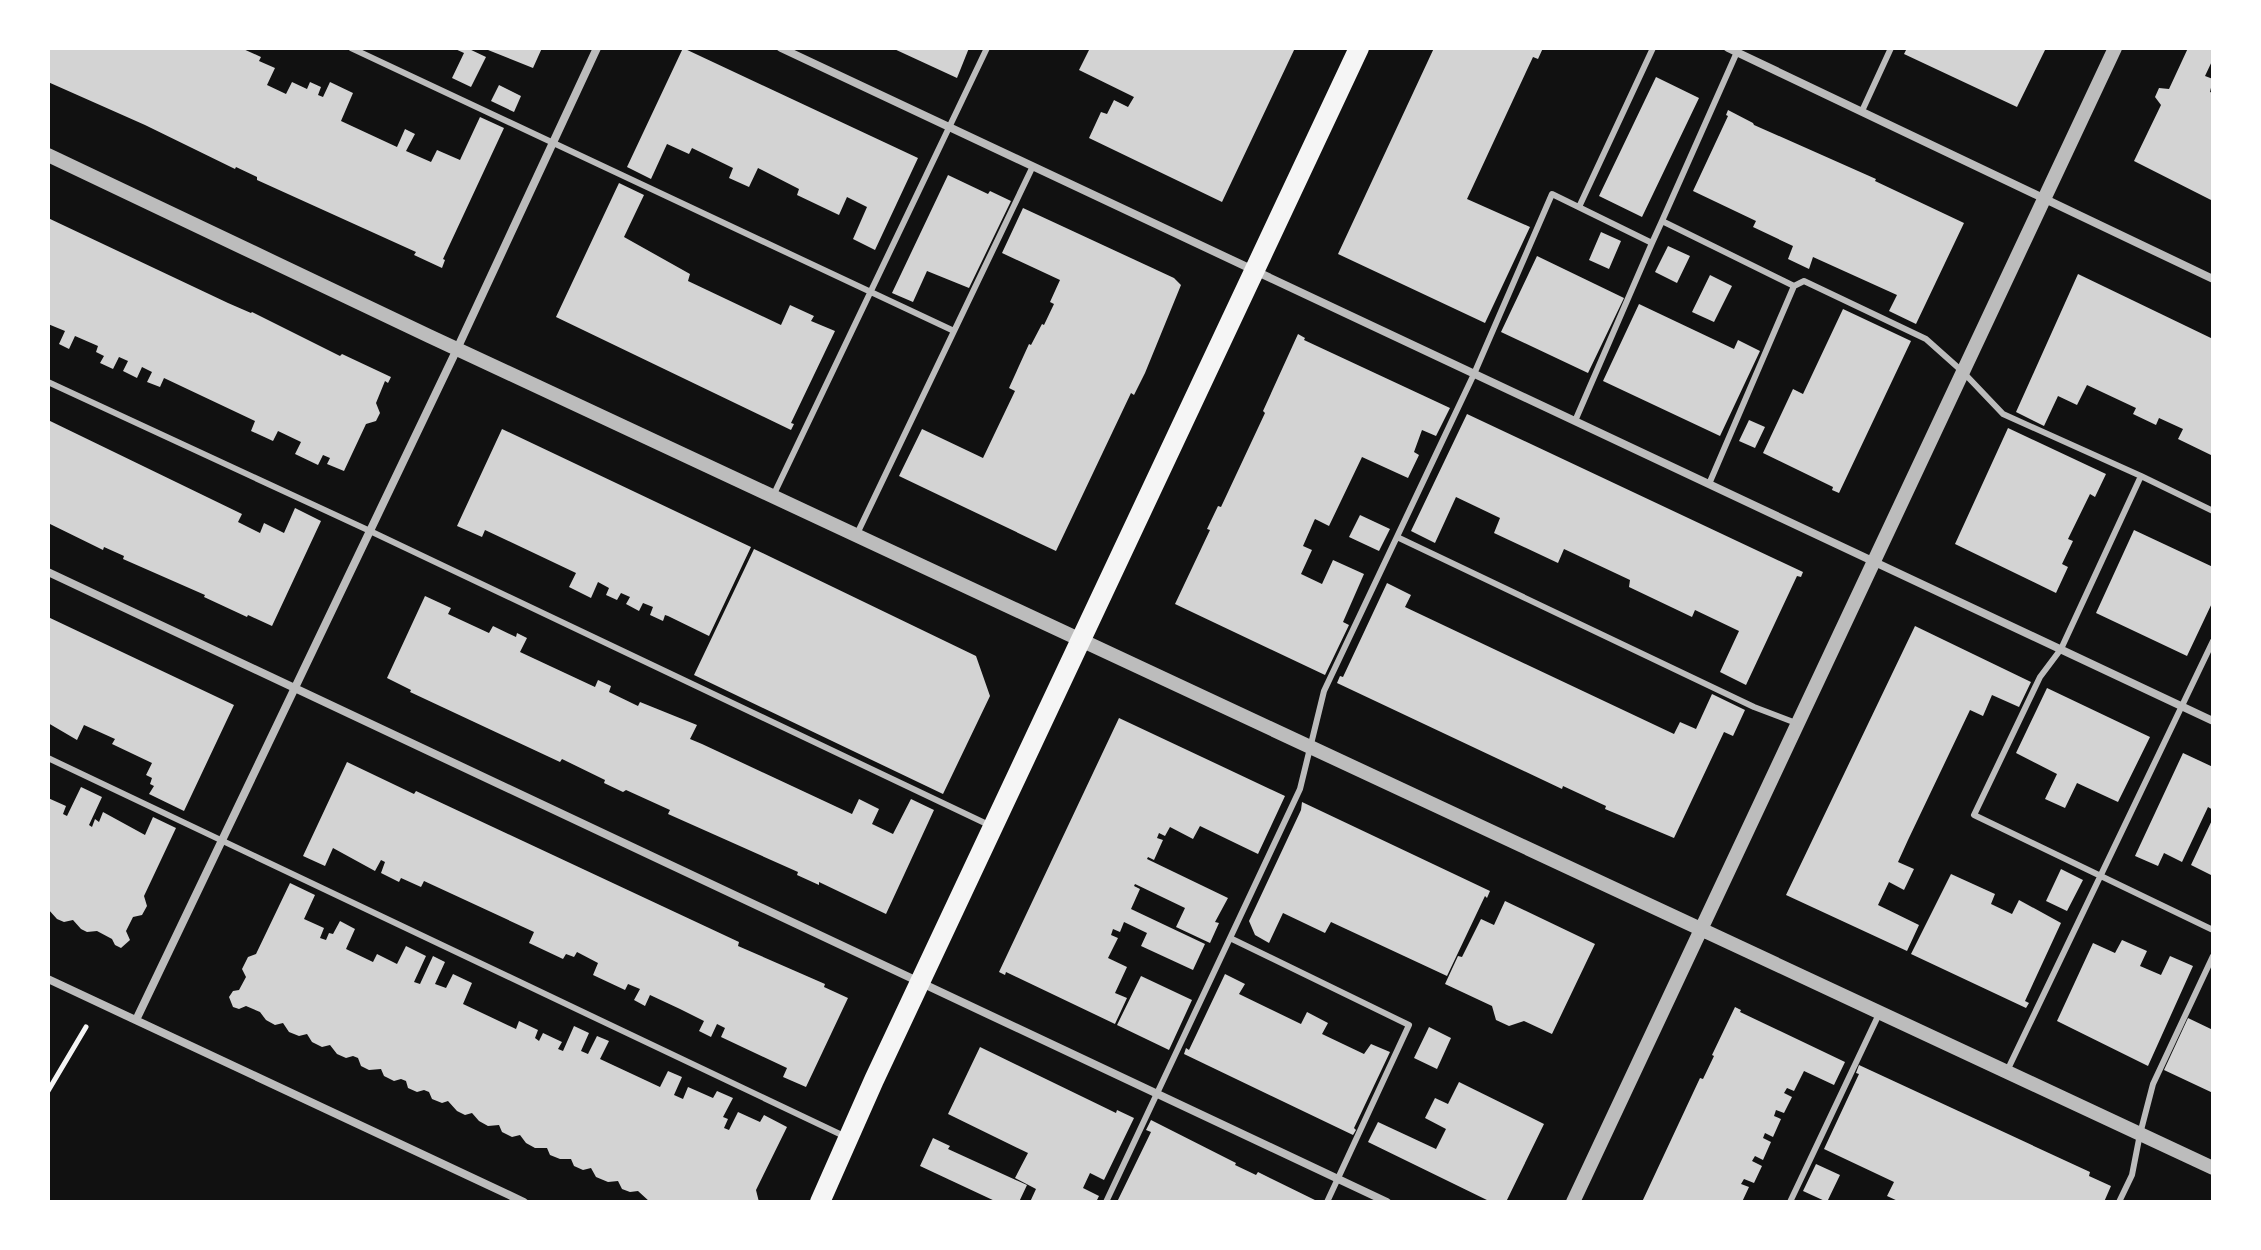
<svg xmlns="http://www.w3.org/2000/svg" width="2261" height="1250" viewBox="0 0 2261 1250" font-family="'PT Sans Narrow',sans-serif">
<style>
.building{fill:#d3d3d3}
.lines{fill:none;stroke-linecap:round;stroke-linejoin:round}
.path{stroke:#f5f5f5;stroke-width:5}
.service{stroke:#bcbcbc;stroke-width:6}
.minor{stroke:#bcbcbc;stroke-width:8}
.tertiary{stroke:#bcbcbc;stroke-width:14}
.primary{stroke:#f5f5f5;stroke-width:20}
</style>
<rect width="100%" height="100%" fill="#111"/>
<path class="building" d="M48,48H241L261,57L259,61L275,68L267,85L286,94L292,82L307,89L310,82L321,87L318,95L323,97L330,82L353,93L341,121L397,147L405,129L415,134L406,151L431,162L437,150L460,160L480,117L504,128L443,259L445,260L442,268L414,255L416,252L257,180V177L236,167L235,169L145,125L48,82Z
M453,48H467L486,57L471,87L452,78L464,53Z
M483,48H542L533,68Z
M683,48L918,158L875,250L853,239L867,207L847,197L839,215L797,195L799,189L758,168L749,187L729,178L733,168L692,148L689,154L667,144L651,179L627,167Z
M892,48H969L957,78Z
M1090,48H1295L1222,202L1089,138L1101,112L1107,114L1114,100L1128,107L1134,97L1079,70Z
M1434,48H1543L1538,59L1533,57L1467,199L1530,227L1485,323L1338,254Z
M1907,48H2046L2017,107L1904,54Z
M2188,48H2213V59L2205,76L2213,79L2210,92L2213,93V201L2134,161L2161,105L2155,97L2159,88L2169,89Z
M1656,77L1699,98L1642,217L1599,196Z
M499,85L521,96L514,112L491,101Z
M1728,110L1753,123L1754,125L1876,179L1875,181L1964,223L1916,324L1889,311L1897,295L1813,257L1809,269L1788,259L1793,246L1753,227L1756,221L1693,191L1728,116L1726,115Z
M948,175L988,194L990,191L1011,201L969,288L927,271L913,302L892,293Z
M619,183L644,195L624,237L690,274L688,281L781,325L790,305L814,316L811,321L835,331L791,423L794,424L791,430L556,317Z
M1023,208L1174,278L1181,285L1145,373L1134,395L1131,393L1056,551L899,476L922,429L983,458L1015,391L1009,388L1029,344L1031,345L1042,324L1044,325L1054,304L1050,302L1060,280L1002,253Z
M48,218L228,303L251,313L252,312L340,356L342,354L391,377L388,383L385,381L376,403L380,413L376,421L366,424L344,471L327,464L330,458L323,455L318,465L295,454L301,442L278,431L273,441L251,431L255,421L164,378L160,387L147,382L152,372L142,367L137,378L123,371L128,361L119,357L113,369L100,363L104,356L96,352L98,346L75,336L69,349L59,344L65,331L48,324Z
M1601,232L1621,241L1609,269L1589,260Z
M1668,246L1690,256L1677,283L1655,272Z
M1537,256L1624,298L1588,373L1501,332Z
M2078,274L2213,339V456L2178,439L2183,429L2159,418L2156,425L2133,414L2136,408L2087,385L2077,405L2058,396L2044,426L2016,412Z
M1710,275L1732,286L1714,322L1692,312Z
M1639,304L1734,349L1738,340L1760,351L1720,436L1603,381Z
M1843,309L1911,341L1839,493L1832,490L1833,487L1763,453L1793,389L1803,394Z
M1298,334L1305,338L1304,340L1450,408L1436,436L1422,430L1414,452L1419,455L1408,478L1362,457L1329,526L1315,519L1314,521L1303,546L1312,550L1301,574L1322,584L1333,560L1364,574L1343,622L1349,625L1325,675L1175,604L1210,530L1207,529L1218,506L1221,507L1265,413L1263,411Z
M1467,414L1803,572L1801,577L1797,576L1746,685L1720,672L1739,631L1695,610L1692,617L1629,587L1630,580L1564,549L1558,563L1494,533L1500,518L1456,497L1435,543L1411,531Z
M48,420L242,514L238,522L260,533L264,523L284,533L295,508L321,521L272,626L248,615L247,617L204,597L205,595L123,559L124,556L104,547L103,550L48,523Z
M1749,420L1765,427L1755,448L1739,441Z
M2008,428L2106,474L2095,497L2090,494L2068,539L2073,541L2062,564L2068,567L2056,593L1955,544Z
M502,429L751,547L709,636L668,616L665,615L663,621L650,615L653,607L643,603L639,611L626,604L630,597L621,593L617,600L606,595L609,588L598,582L591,598L569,587L576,573L485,530L482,537L457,526Z
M1360,515L1390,529L1379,551L1349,537Z
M2134,530L2213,567V601L2187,656L2096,613Z
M754,549L976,656L990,696L943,794L694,675Z
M1387,583L1411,595L1405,607L1674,734L1680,722L1696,729L1712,694L1745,710L1733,736L1724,732L1674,838L1605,809L1606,806L1563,786L1562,789L1337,683L1340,676L1343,677Z
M425,596L451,608L448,614L489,633L493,626L516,637L517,633L527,638L520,652L595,687L598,680L611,686L609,692L638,706L640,702L697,725L690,739L702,744L852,814L859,799L879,809L872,824L893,834L911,799L934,810L886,914L819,882V885L797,875L798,872L668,814L670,810L626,790L623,792L604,783L605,780L562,759L560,762L410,692L411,690L387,678Z
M48,617L234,705L184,811L149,794L154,786L150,784L152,778L146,775L152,763L112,744L115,739L84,725L77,740L48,723Z
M1915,626L2031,682L2019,707L1992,695L1983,716L1970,710L1908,840L1898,862L1914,869L1904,890L1889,882L1878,905L1919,925L1907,951L1786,895Z
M2047,688L2150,737L2118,802L2077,783L2065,808L2045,799L2057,774L2016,753Z
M1119,718L1285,796L1258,854L1200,826L1193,839L1170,827L1165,836L1159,833L1157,838L1163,840L1154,860L1148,857L1147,859L1228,898L1215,922L1219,923L1210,943L1176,927L1185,908L1135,884L1134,886L1140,889L1131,909L1205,944L1193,970L1141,946L1147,933L1124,922L1120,932L1113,929L1111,935L1118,938L1108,958L1127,967L1115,993L1127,998L1115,1024L1006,972L1005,975L999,972Z
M2183,753L2213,767V810L2208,807L2182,862L2164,853L2158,866L2135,856Z
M347,762L414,794L416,791L739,942L738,946L825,984L824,987L848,998L806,1087L783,1077L787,1068L721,1037L725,1028L717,1024L711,1037L699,1031L704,1021L680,1009L650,995L645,1006L634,1000L640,989L628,984L625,990L593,975L598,963L577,952L574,957L566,954L563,959L529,943L534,932L424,881L421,887L401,878L399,882L381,873L385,862L381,860L375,871L333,848L325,866L303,856Z
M81,787L102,797L89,825L92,827L95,819L99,822L103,812L145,835L153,817L176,828L144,896L147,906L142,915L133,917L126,931L130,940L121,948L115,945L112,939L97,931L87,932L81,929L73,920L64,922L57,919L48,909V798L66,806L63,814L67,816Z
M1302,802L1490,891L1487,898L1485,896L1447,976L1331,922L1325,933L1283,913L1269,943L1255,935L1249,921L1301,810Z
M2213,818V876L2191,865Z
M2061,869L2083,880L2067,911L2046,901Z
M1951,874L1995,894L1991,904L2012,914L2019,900L2061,923L2025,1001L2029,1003L2026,1008L1911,954Z
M290,883L315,895L304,919L324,928L320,938L326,940L329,933L333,934L340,921L355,929L346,949L373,962L377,954L397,964L406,946L426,956L414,982L420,984L433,956L445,962L435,984L446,988L453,974L472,983L463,1004L516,1029L519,1021L538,1030L535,1038L539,1041L543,1033L562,1042L558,1049L563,1051L574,1026L589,1033L581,1051L588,1054L597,1036L609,1041L600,1059L660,1087L668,1071L682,1077L674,1095L683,1099L688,1087L713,1098L717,1091L733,1098L723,1117L728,1119L724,1128L729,1130L738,1112L760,1122L764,1115L787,1127L756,1190L759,1202H650L638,1191L630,1192L622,1189L618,1181L608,1182L596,1177L591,1168L583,1170L574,1166L571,1159H560L550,1155L547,1148H535L526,1143L520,1135L512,1137L502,1132L499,1125L488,1126L479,1121L472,1113L465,1115L457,1111L448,1101L442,1103L432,1099L429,1092L424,1090L417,1092L408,1088L406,1081L401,1079L394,1081L384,1076L381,1069L369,1070L361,1066L358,1058L353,1056L346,1058L337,1054L330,1045L322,1047L312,1042L307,1034L299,1036L289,1032L283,1023L275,1025L266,1020L260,1012L246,1006L239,1009L233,1007L229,997L233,991L239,990L246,977L242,969L248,957L256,954Z
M1505,901L1595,944L1552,1034L1524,1021L1509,1026L1496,1020L1492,1006L1445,984L1458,956L1462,957L1481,919L1494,925Z
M2122,940L2147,951L2140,966L2161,975L2170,956L2193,966L2148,1066L2057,1021L2093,943L2115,953Z
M1225,974L1245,984L1239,994L1301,1024L1307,1012L1328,1023L1322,1034L1364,1054L1371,1044L1390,1052L1354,1128L1356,1130L1353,1135L1184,1054L1186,1048L1189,1050Z
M1141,976L1192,1000L1169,1050L1117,1025Z
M1735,1007L1741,1010L1740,1012L1845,1062L1834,1085L1804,1071L1794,1091L1787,1088L1784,1093L1792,1097L1784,1113L1776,1110L1774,1116L1781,1119L1773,1137L1765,1133L1763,1138L1771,1142L1763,1160L1755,1156L1752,1161L1762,1166L1754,1183L1744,1179L1741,1184L1749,1187L1742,1202H1642L1700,1078L1703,1079L1714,1056L1712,1055Z
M2188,1018L2213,1030V1093L2164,1070Z
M1429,1027L1451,1038L1437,1069L1414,1058Z
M980,1047L1116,1113L1117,1110L1134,1118L1104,1180L1090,1173L1083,1188L1099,1196L1096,1202H1030L1036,1189L1015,1178L1028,1153L948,1114Z
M1859,1065L2090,1172L2089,1176L2111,1186L2104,1202H1900L1887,1196L1894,1182L1824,1149L1859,1074L1856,1073Z
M1459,1082L1544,1124L1506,1202H1491L1368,1142L1378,1122L1436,1149L1446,1129L1425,1118L1435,1098L1448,1104Z
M1151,1120L1236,1163L1235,1165L1256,1175L1258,1172L1319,1202H1117L1151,1132L1146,1130Z
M933,1138L950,1146L948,1149L1027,1185L1019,1202H997L920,1166Z
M1816,1164L1840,1175L1827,1202L1803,1191Z"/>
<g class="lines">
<path class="path" d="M48,1091L86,1027"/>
<path class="service" d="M351,48L954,331
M1862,111L1891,48
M1579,207L1653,48
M1662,221L1737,52
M48,382L370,531L989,825
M1575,421L1652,243
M2141,476L2061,649L2040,677L1974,815L2213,930
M1709,484L1794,286
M773,496L987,48
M856,536L1033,166
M1397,537L1754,707L1796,723
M48,758L844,1136
M1230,938L1409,1025L1327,1202
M2007,1071L2213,641
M1106,1202L1300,789L1324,691L1474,374L1552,194L1652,243L1662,221L1794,286L1804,281L1926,339L1963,372L2003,414L2141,476L2213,511
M1790,1202L1879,1014
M2119,1202L2132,1175L2140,1134L2153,1084L2213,956"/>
<path class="minor" d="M781,48L2213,721
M1728,48L2213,279
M48,572L1387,1202
M48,979L524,1202
M136,1020L457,349L597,48"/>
<path class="tertiary" d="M48,155L429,336L2213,1168
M1573,1202L2115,48"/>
<path class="primary" d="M820,1202L874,1080L1359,48"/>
</g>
<rect width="2261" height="1250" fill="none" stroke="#ffffff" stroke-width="100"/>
</svg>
